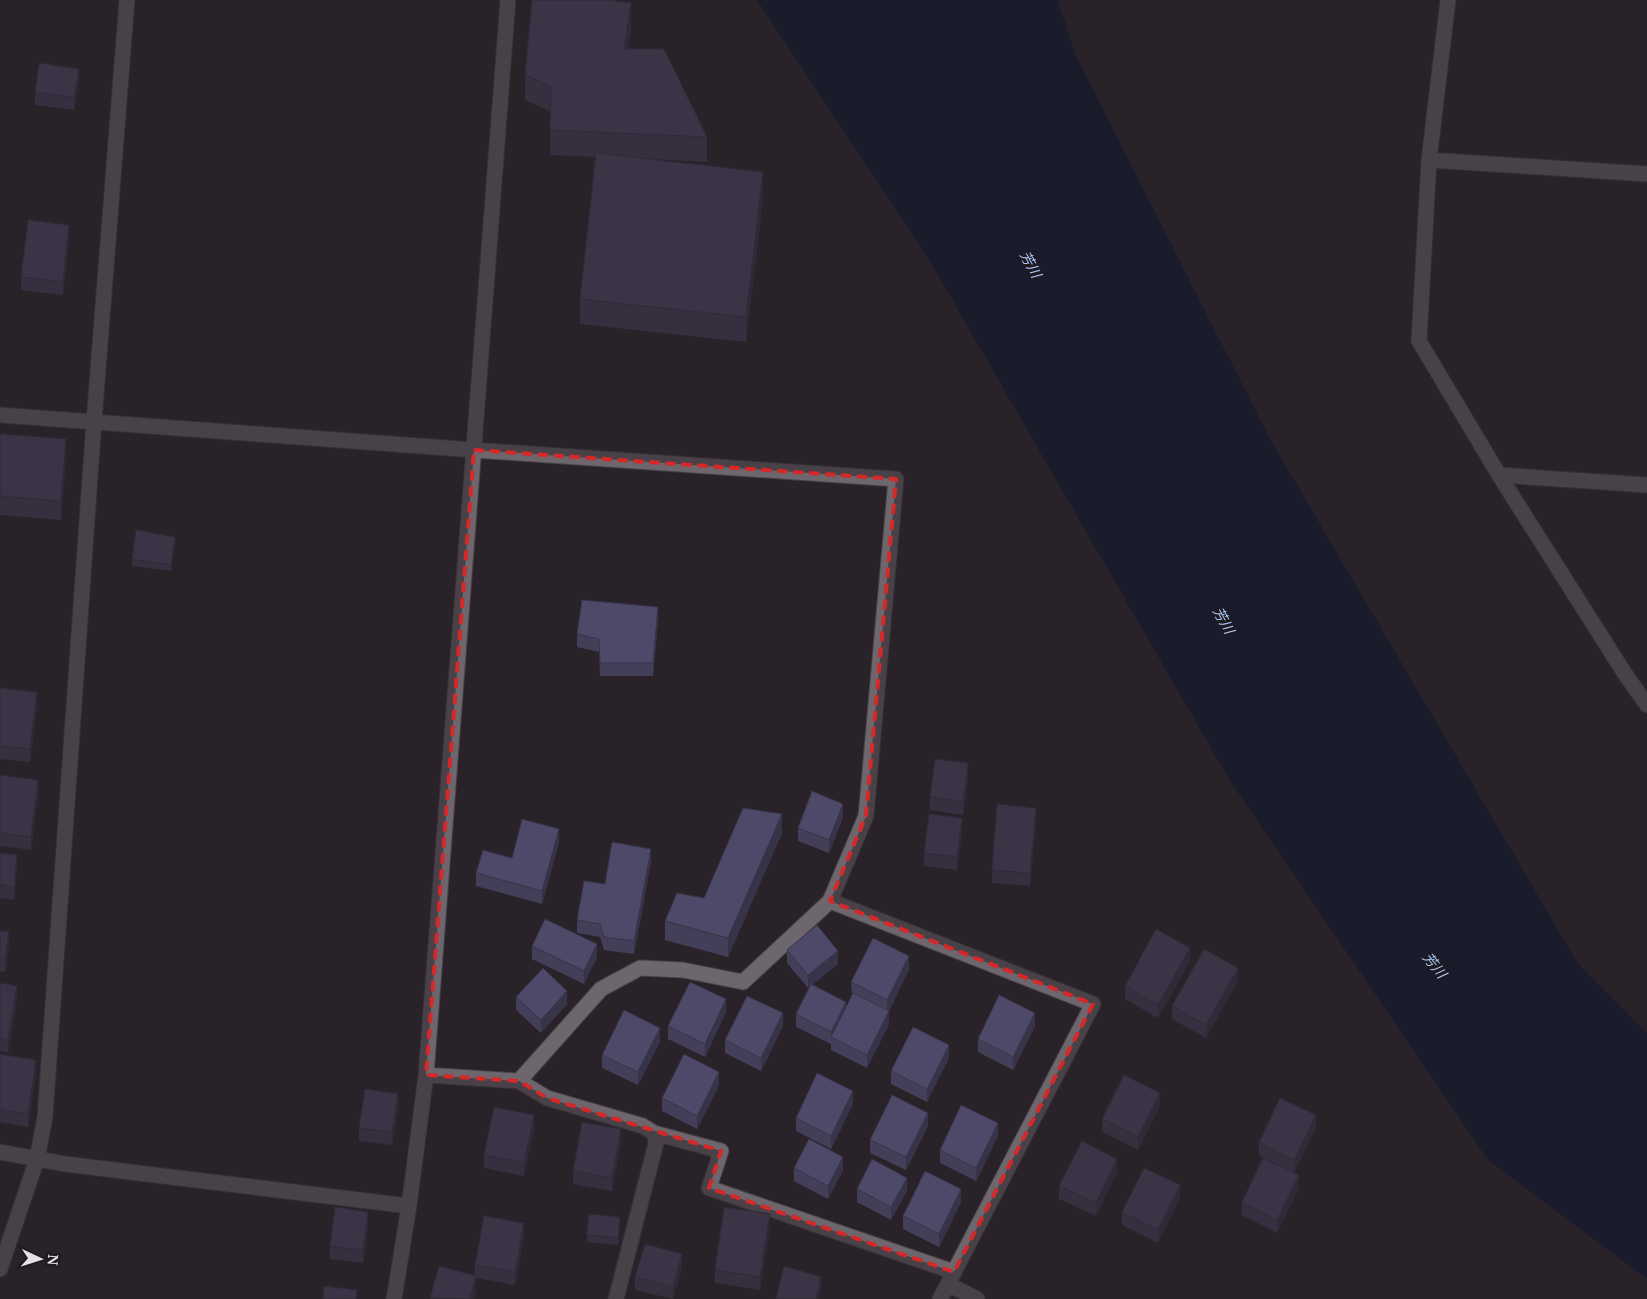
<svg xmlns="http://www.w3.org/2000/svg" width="1647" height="1299" viewBox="0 0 1647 1299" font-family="'Noto Serif','Noto Sans JP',serif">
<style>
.water{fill:#07162e}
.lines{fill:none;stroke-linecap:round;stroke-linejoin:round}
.minor-casing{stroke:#444044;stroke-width:17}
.minor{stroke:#6d666d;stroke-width:15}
.wall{fill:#433f59}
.shaded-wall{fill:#373349}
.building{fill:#4e4968;stroke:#373349}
.marked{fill:none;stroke:#d62828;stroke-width:4;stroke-dasharray:10 6;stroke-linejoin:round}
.labels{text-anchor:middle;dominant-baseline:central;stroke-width:4;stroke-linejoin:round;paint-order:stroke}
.water-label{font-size:14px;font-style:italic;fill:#a7c9fc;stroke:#201a20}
</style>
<rect width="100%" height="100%" fill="#292329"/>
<path class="water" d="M757,0H1058L1076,56L1269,437L1577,962L1647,1033V1279L1488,1160L1230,781L928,258Z"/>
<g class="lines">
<g class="minor-casing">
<path id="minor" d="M1448,0L1429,160L1419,341L1499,475L1625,674L1647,705
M1429,160L1647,174
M0,415L474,450L896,479L866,816L830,901
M1499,475L1647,485
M426,1075L519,1081L601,989L640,968L683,970L743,982L830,901L1093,1004L940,1299
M519,1081L547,1098L643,1126L654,1133L656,1143L616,1299
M654,1133L721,1151L709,1188L954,1272
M0,1152L65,1164L409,1206
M0,1269L37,1159L45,1117L94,421L127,0
M948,1284L977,1299
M394,1299L409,1206L426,1075L508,0"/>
</g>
<use href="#minor" class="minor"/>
</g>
<path class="wall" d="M532,0H616V1L631,28L628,49L707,137V162L648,159L763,197L746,342L580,324V299L596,157L550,155V111L525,100V75Z
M79,82L74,110L35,105V92Z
M69,238L63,295L21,290V277Z
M0,434L66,458L61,520L0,515Z
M175,543L171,571L132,566V559Z
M658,620L653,676H600L599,652L577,647V634Z
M0,688L37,705L30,762L0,759Z
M0,775L38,793L31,850L0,846Z
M968,776L963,815L930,810V797Z
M843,817L829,853L798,841V828Z
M1036,821L1030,886L992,883V870Z
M962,832L957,870L924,866V853Z
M782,833L728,957L665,940V921L704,898Z
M559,842L542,904L476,886V873Z
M0,853L17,868L14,900L0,898Z
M651,862L634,954L604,950L600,937L577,933V920L605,884Z
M0,931L9,945L5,972L0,971Z
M532,946L597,957L584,984L532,959Z
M787,950L838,964L812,985L846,1007L852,996L851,982L909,969L889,1011V1024L867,1068L831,1050V1044L796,1027V1014L810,986L808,988L787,963Z
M1190,961L1158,1018L1125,999V986Z
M1238,981L1206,1038L1172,1019V1006Z
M0,983L17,999L8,1053L0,1051Z
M516,997L567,1004L541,1033L516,1010Z
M726,1012L705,1057L668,1039V1026Z
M783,1026L761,1071L725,1053V1040Z
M1035,1026L1013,1070L978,1052V1039Z
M660,1041L638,1085L602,1068V1055Z
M0,1054L36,1073L28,1127L0,1122Z
M949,1058L927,1102L891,1084V1071Z
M719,1085L697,1129L662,1111V1098Z
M853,1104L831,1149L796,1131V1118Z
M1160,1106L1138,1150L1102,1132V1119Z
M398,1107L392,1145L359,1141V1128Z
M928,1126L906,1170L870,1153V1140Z
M534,1128L524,1176L484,1168V1155Z
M1316,1128L1294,1173L1299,1188L1277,1233L1242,1215V1202L1263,1158L1259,1155V1142Z
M998,1136L976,1181L940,1163V1150Z
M621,1142L612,1191L573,1184V1171Z
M794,1168L843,1170L828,1199L794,1181Z
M1117,1172L1096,1216L1059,1199V1186Z
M857,1189L907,1191L891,1220L857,1202Z
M1180,1198L1158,1243L1122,1225V1212Z
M961,1202L939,1247L903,1229V1216Z
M620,1224L618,1245L587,1242V1235Z
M368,1225L363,1263L330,1259V1246Z
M770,1227L760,1290L715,1283V1270Z
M524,1236L515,1285L476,1278V1289L474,1299H430L439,1266L475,1276V1265Z
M682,1267L673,1299L635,1290V1277Z"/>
<path class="shaded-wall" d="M631,3V28L624,74V49Z
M79,69V82L74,110V97Z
M763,172V197L746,342V317Z
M69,225V238L63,295V282Z
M66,439V458L61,520V501Z
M175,537V543L171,571V565Z
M658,607V620L653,676V663Z
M37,692V705L30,762V749Z
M968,763V776L963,815V802Z
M38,780V793L31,850V837Z
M843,804V817L829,853V840Z
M1036,808V821L1030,886V873Z
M782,814V833L728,957V938Z
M962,818V832L957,870V857Z
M559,829V842L542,904V891Z
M651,849V862L634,954V941Z
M17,855V868L14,900V887Z
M9,932V945L5,972V959Z
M597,944V957L584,984V971Z
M1190,948V961L1158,1018V1005Z
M838,951V964L808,988V975Z
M909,956V969L887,1013V1000Z
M1238,968V981L1206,1038V1025Z
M17,986V999L8,1053V1040Z
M567,991V1004L541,1033V1020Z
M726,999V1012L705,1057V1044Z
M846,1002V1015L831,1037V1045V1032Z
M889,1011V1024L867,1068V1055Z
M783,1013V1026L761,1071V1058Z
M1035,1013V1026L1013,1070V1057Z
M660,1028V1041L638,1085V1072Z
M949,1045V1058L927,1102V1089Z
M36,1060V1073L28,1127V1114Z
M719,1072V1085L697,1129V1116Z
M853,1091V1104L831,1149V1136Z
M1160,1093V1106L1138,1150V1137Z
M398,1094V1107L392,1145V1132Z
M928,1113V1126L906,1170V1157Z
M534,1115V1128L524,1176V1163Z
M1316,1115V1128L1294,1173V1160Z
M998,1123V1136L976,1181V1168Z
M621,1129V1142L612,1191V1178Z
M843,1157V1170L828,1199V1186Z
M1117,1159V1172L1096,1216V1203Z
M1299,1175V1188L1277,1233V1220Z
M907,1178V1191L891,1220V1207Z
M1180,1185V1198L1158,1243V1230Z
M961,1189V1202L939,1247V1234Z
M368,1212V1225L363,1263V1250Z
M770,1214V1227L760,1290V1277Z
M524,1223V1236L515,1285V1272Z
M682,1254V1267L673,1299V1287Z
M476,1276V1289L474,1299H470Z
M821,1277V1290L819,1299H816Z"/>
<path class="building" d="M532,0H614V1L631,3L624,49H664L707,137L550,130L551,87L525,75Z
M39,63L79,69L74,97L35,92Z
M596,153L763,172L746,317L580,299Z
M28,220L69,225L63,282L21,277Z
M0,434L66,439L61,501L0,496Z
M136,530L175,537L171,565L132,559Z
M582,600L658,607L653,663H600L599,639L577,634Z
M0,688L37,692L30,749L0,746Z
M935,759L968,763L963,802L930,797Z
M0,775L38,780L31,837L0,833Z
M812,791L843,804L829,840L798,828Z
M997,804L1036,808L1030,873L992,870Z
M743,808L782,814L728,938L665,921L677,893L704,898Z
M929,814L962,818L957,857L924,853Z
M522,819L559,829L542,891L476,873L483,850L512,858Z
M612,842L651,849L634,941L604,937L600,924L577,920L584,881L605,884Z
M0,853L17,855L14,887L0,885Z
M545,919L597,944L584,971L532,946Z
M817,925L838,951L808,975L787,950Z
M1156,929L1190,948L1158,1005L1125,986Z
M0,931L9,932L5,959L0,958Z
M873,938L909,956L887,1000L851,982Z
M1204,949L1238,968L1206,1025L1172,1006Z
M543,968L567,991L541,1020L516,997Z
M690,982L726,999L705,1044L668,1026Z
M0,983L17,986L8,1040L0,1038Z
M811,984L846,1002L831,1032L796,1014Z
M853,993L889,1011L867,1055L831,1037Z
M999,995L1035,1013L1013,1057L978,1039Z
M747,996L783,1013L761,1058L725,1040Z
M624,1010L660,1028L638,1072L602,1055Z
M913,1027L949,1045L927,1089L891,1071Z
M0,1054L36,1060L28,1114L0,1109Z
M684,1054L719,1072L697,1116L662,1098Z
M817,1073L853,1091L831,1136L796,1118Z
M1124,1075L1160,1093L1138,1137L1102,1119Z
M365,1089L398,1094L392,1132L359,1128Z
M892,1095L928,1113L906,1157L870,1140Z
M1280,1098L1316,1115L1294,1160L1259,1142Z
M961,1105L998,1123L976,1168L940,1150Z
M494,1107L534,1115L524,1163L484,1155Z
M582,1122L621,1129L612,1178L573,1171Z
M809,1139L843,1157L828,1186L794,1168Z
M1082,1141L1117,1159L1096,1203L1059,1186Z
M1263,1158L1299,1175L1277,1220L1242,1202Z
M872,1159L907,1178L891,1207L857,1189Z
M1144,1168L1180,1185L1158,1230L1122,1212Z
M925,1171L961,1189L939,1234L903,1216Z
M335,1207L368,1212L363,1250L330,1246Z
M724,1207L770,1214L760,1277L715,1270Z
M589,1214L620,1217L618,1238L587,1235Z
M484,1216L524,1223L515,1272L475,1265Z
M645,1244L682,1254L673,1287L635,1277Z
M439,1266L476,1276L470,1299L430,1298Z
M784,1266L821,1277L816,1299H776Z
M324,1286L357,1290L356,1299H323Z"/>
<path d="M0 0H1647V1299H0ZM474,450L896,479L866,816L830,901L1093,1004L954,1272L709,1188L721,1151L547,1098L519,1081L426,1075Z" fill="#292329" fill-opacity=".55" fill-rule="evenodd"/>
<path class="marked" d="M474,450L896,479L866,816L830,901L1093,1004L954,1272L709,1188L721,1151L547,1098L519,1081L426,1075Z"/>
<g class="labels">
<g class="water-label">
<text transform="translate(1031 264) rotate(61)">芳川</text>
<text transform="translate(1224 620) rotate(61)">芳川</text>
<text transform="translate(1435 965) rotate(51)">芳川</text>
</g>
</g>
<g transform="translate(40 1259) rotate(94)" stroke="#201a20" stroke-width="4" paint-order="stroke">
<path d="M0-4L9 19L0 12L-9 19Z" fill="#e4e0e4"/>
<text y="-8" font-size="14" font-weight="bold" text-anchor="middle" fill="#e4e0e4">N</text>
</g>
</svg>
